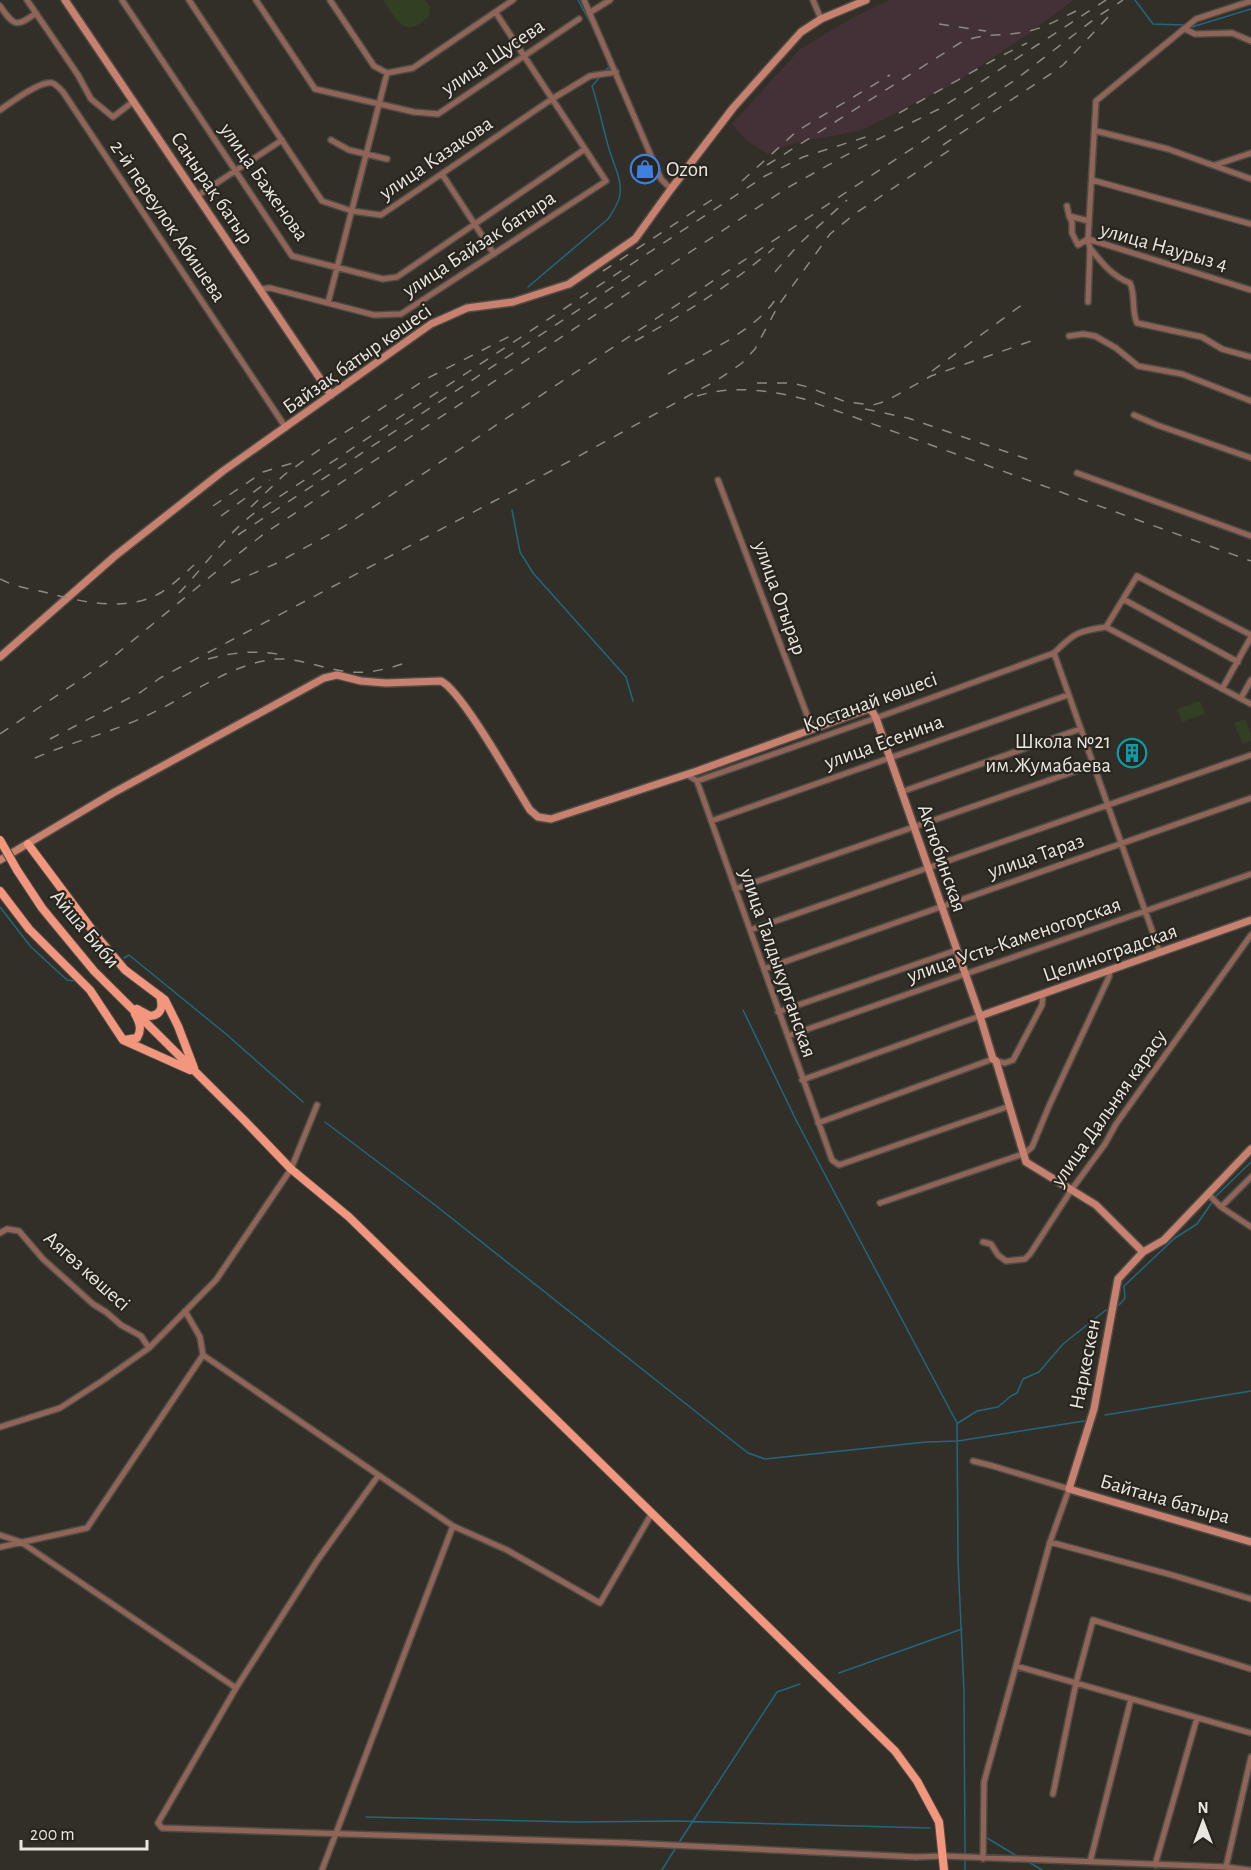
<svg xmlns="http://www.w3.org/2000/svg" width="1251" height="1870" viewBox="0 0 1251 1870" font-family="'Alegreya Sans',sans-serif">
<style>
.industrial{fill:#443138}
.green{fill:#323f22}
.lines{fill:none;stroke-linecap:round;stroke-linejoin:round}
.stream{stroke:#21677f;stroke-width:1.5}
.street-casing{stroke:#4f4c46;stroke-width:8}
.secondary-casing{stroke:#4f4c46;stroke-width:10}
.primary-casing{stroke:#4f4c46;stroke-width:10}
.street{stroke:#916458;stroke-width:5}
.secondary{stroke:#c8816e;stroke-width:7}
.primary{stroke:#f2967e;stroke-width:8}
.rail{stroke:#8c8a84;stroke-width:1.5;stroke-dasharray:10 10;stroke-linecap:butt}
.primary-bridge-casing{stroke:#4f4c46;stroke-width:10;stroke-linecap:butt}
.primary-bridge{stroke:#f2967e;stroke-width:8}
.labels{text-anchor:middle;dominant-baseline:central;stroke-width:4.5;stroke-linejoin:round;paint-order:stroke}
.street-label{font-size:21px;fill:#e8e6e1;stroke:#28251f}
.poi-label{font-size:21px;fill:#e8e6e1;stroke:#28251f;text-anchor:start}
</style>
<rect width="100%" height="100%" fill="#322f28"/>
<path class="industrial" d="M889,0H1074L1025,36L954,84L859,131L793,143L768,154L747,141L732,124L800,49L854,17Z"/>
<path class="green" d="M383,0H425L430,7L429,16C404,41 397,20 383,0Z
M1200,701L1205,714L1182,722L1177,709Z
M1245,719L1251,733V741L1243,744L1234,723Z"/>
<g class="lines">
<path class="stream" d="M578,0L593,28
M1135,0L1153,24L1184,25
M1192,27L1251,9
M605,71L609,67L607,60
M528,287L608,219C613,211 619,204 620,194C622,179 613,163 609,149C603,128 599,107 592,86L600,77
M512,510L520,552L533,573L626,677L633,701
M0,907L31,947L67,980L74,981
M124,958L129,955L226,1034L303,1102
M743,1010L797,1122L957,1423L958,1560L964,1692L965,1854
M325,1122L435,1205L748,1453L765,1459L926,1442L958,1441L1084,1421
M1215,1197L1251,1162
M1119,1305L1125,1298L1124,1286L1175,1238L1197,1224L1213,1201
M1105,1415L1251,1391
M958,1423L977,1411L998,1407L1011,1396L1017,1393L1023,1379L1039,1372L1063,1344L1106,1310
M839,1673L962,1629
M366,1817L576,1822L675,1821L930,1828
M987,1838L1017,1856
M678,1844L777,1692L800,1684
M1027,1861L1042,1870
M662,1870L675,1849
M965,1870V1858"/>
<g class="street-casing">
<path id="street" d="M27,0L78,75L91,99L113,117L134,101
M122,0L292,256L383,279L397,277L585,149
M189,0L322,201L352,211L381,215L552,99L590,76L616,72
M256,0L315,89L414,112L438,114L579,19
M330,0L374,66L387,73L413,68L513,0
M584,0L661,179L671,189
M813,0L821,19
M0,6C14,26 16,28 36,13
M589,13L610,0
M1185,29L1195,34L1232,33L1251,41
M0,110C10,103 41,80 52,83C56,84 60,89 63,92L286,428
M1096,131L1168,149L1251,179
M331,140L349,150L387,159
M1215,165L1251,153
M442,174L494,254
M1092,180L1251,224
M197,196L282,140
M1067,206L1069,216L1089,221
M1069,216L1072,222V233L1078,245L1088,239L1096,101L1196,19L1251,1
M1090,248C1102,263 1112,276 1130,283C1136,296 1131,310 1137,323L1202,337L1222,349L1251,357
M260,289L270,288L374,315L401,314L606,181L496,13
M1088,302L1090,248L1088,239L1251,290
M328,303L387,73
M1069,336L1083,334L1095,336L1116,348L1138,366L1182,374L1251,401
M1134,415L1157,425L1251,458
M1077,473L1251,536
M718,480L812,728
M1123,599L1238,662
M1106,627L1137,576L1251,635
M1054,653L1160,953
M1222,689L1251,637
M1241,698L1251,680
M686,774L697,781L832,1160L839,1165L1010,1106
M697,781L876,718L1054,653C1074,633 1078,631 1106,627L1251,704
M901,792L1080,729
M711,821L1068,695
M735,889L1093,765
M750,930L1251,755
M764,969L1251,798
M778,1012L957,950
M788,1036L1251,874
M996,1061L1005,1063L1013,1060L1042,1005L1043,994
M802,1080L980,1016
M818,1123L993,1059
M1024,1154L1032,1147L1049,1106L1109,977L1110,970
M1209,1195L1221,1207L1251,1227
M880,1203L1023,1154
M1221,1207L1251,1177
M0,1233L7,1229L19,1231L43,1259L93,1304L106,1312L121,1325L141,1336L149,1348
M983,1242L991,1244L998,1255L1006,1261L1025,1259L1030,1254L1072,1189L1105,1144L1116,1124L1251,935
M185,1311L200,1337L203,1355
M0,1427L60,1408L102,1381L149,1348L216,1280L291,1169L317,1105
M973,1461L993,1466L1069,1489L1050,1542L984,1782L983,1859
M378,1476L317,1561L236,1688L158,1823L162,1828L628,1843L916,1857L944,1856L1226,1867L1249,1870
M0,1535L21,1542L236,1688
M1050,1542L1172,1575L1251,1599
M0,1547L87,1528L203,1355L453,1526L507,1550L600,1603L652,1513
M1016,1666L1251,1733
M1053,1794L1076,1683L1093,1620L1251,1669
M1090,1862L1131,1699
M1155,1865L1197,1718
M1226,1867L1251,1757
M322,1870L453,1526"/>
</g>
<g class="secondary-casing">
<path id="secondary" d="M65,0L331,395
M0,657L115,556L223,471L431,324L467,308L513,302L569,284L635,239L671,189L733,108L801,32L821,19L866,0
M0,860L113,793L324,678L337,675L361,681L386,683L441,681C462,691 514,785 530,810L538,817L551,819L697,771L868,709L872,711L876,718L980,1016L993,1059L996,1061L1026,1162L1096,1205L1143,1252
M980,1016L1251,920
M1251,1149L1164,1240L1143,1252L1118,1279L1094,1409L1069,1489L1251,1542"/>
</g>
<g class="primary-casing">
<path id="primary" d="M28,844L99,939L125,970L165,1000L178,1026L194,1068
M17,870L42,908L94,971L245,1121L291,1169L349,1217L895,1751L917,1781L939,1822L944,1870
M0,891L29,929L90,990L123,1040L190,1070
M137,1009L150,1016C162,1015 163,1006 160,996
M124,1040L137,1038C142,1030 140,1023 135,1014"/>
</g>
<use href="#street" class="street"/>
<use href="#secondary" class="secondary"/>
<use href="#primary" class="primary"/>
<path class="rail" d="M939,24L986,31
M899,113L999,57L1027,43
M943,145L1049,75L1063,65L1110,15
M767,165L960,43C983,32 1001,37 1024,32C1043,29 1059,19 1076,11
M742,181L797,131L890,75
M603,271L716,197
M775,272L798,245L847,200
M635,341C683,315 732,284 774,248
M932,371L1023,304
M668,374C700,355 754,332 775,300
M757,383H792L808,387L846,402L873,405L886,401L931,376L1037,339
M697,396C732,385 769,390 804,399L1251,561
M865,409L908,418L1033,461
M213,506L263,472L296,462
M251,507L284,475L323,447L426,379L510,336
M221,516L270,480
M238,535L631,275
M0,579C13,586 30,589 44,592C82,602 127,613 162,592C174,584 184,574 194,565
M231,583L275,564L343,527L1015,80L1097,17L1123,0
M179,593C204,567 224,537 253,514L765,176L803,157L872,135
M208,659C233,652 257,650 282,655
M0,734L108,661L228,562L265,533L787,188L850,153L941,108L1106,0
M50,739L141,692L160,678L568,462L719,379L742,363L755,349L778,306L830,234L856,213L957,145
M35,758C71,742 110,733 146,716C186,698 231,663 276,659C299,658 321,668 343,671C367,675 388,669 411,661"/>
<g class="primary-bridge-casing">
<path id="primary-bridge" d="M0,840L17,870"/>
</g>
<use href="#primary-bridge" class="primary-bridge"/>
</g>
<defs>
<g id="shop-ring" transform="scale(1.5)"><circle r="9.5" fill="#28251f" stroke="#3f7fe0" stroke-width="1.5"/><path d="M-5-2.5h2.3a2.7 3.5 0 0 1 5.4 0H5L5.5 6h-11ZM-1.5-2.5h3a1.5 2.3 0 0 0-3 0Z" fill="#3f7fe0"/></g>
<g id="building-ring" transform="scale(1.5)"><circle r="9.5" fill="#28251f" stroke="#0f9aa8" stroke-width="1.5"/><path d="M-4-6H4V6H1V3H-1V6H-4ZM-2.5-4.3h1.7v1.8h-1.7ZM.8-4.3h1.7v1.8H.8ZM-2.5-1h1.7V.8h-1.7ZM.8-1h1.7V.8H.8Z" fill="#0f9aa8"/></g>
</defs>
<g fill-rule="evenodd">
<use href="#shop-ring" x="645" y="169"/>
<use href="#building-ring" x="1132" y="753"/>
</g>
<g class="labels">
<g class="street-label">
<text transform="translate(493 57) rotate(-34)">улица Щусева</text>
<text transform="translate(436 158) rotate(-34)">улица Казакова</text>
<text transform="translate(264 182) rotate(55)">улица Баженова</text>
<text transform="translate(212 188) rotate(56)">Саңырақ батыр</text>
<text transform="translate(168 221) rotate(56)">2-й переулок Абишева</text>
<text transform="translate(479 244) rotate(-33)">улица Байзак батыра</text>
<text transform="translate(1164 247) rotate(16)">улица Наурыз 4</text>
<text transform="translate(357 359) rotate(-35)">Байзақ батыр көшесі</text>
<text transform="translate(780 598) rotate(70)">улица Отырар</text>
<text transform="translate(870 702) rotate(-20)">Қостанай көшесі</text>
<text transform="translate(884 742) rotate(-20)">улица Есенина</text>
<text transform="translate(1036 856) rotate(-19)">улица Тараз</text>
<text transform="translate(942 858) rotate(71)">Актюбинская</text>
<text transform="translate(85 929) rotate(50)">Айша Биби</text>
<text transform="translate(1014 940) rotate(-19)">улица Усть-Каменогорская</text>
<text transform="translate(1110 953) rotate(-19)">Целиноградская</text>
<text transform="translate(778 963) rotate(71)">улица Талдыкурганская</text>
<text transform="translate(1109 1108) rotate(-55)">улица Дальняя карасу</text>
<text transform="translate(87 1271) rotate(42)">Аягөз көшесі</text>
<text transform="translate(1085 1364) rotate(-79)">Наркескен</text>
<text transform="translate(1165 1499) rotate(16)">Байтана батыра</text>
</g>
<g class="poi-label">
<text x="666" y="169">Ozon</text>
<text x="1111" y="741" text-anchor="end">Школа №21<tspan x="1111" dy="24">им.Жумабаева</tspan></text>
</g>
</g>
<g transform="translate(1203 1822)" stroke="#28251f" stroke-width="4.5" paint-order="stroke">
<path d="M0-4.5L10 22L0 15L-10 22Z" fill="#e8e6e1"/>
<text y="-9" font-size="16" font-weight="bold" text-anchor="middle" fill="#e8e6e1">N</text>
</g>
<path d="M21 1840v9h126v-9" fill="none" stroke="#e8e6e1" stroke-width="3"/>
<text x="30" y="1840" font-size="18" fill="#e8e6e1" stroke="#28251f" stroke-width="4.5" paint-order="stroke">200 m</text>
</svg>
